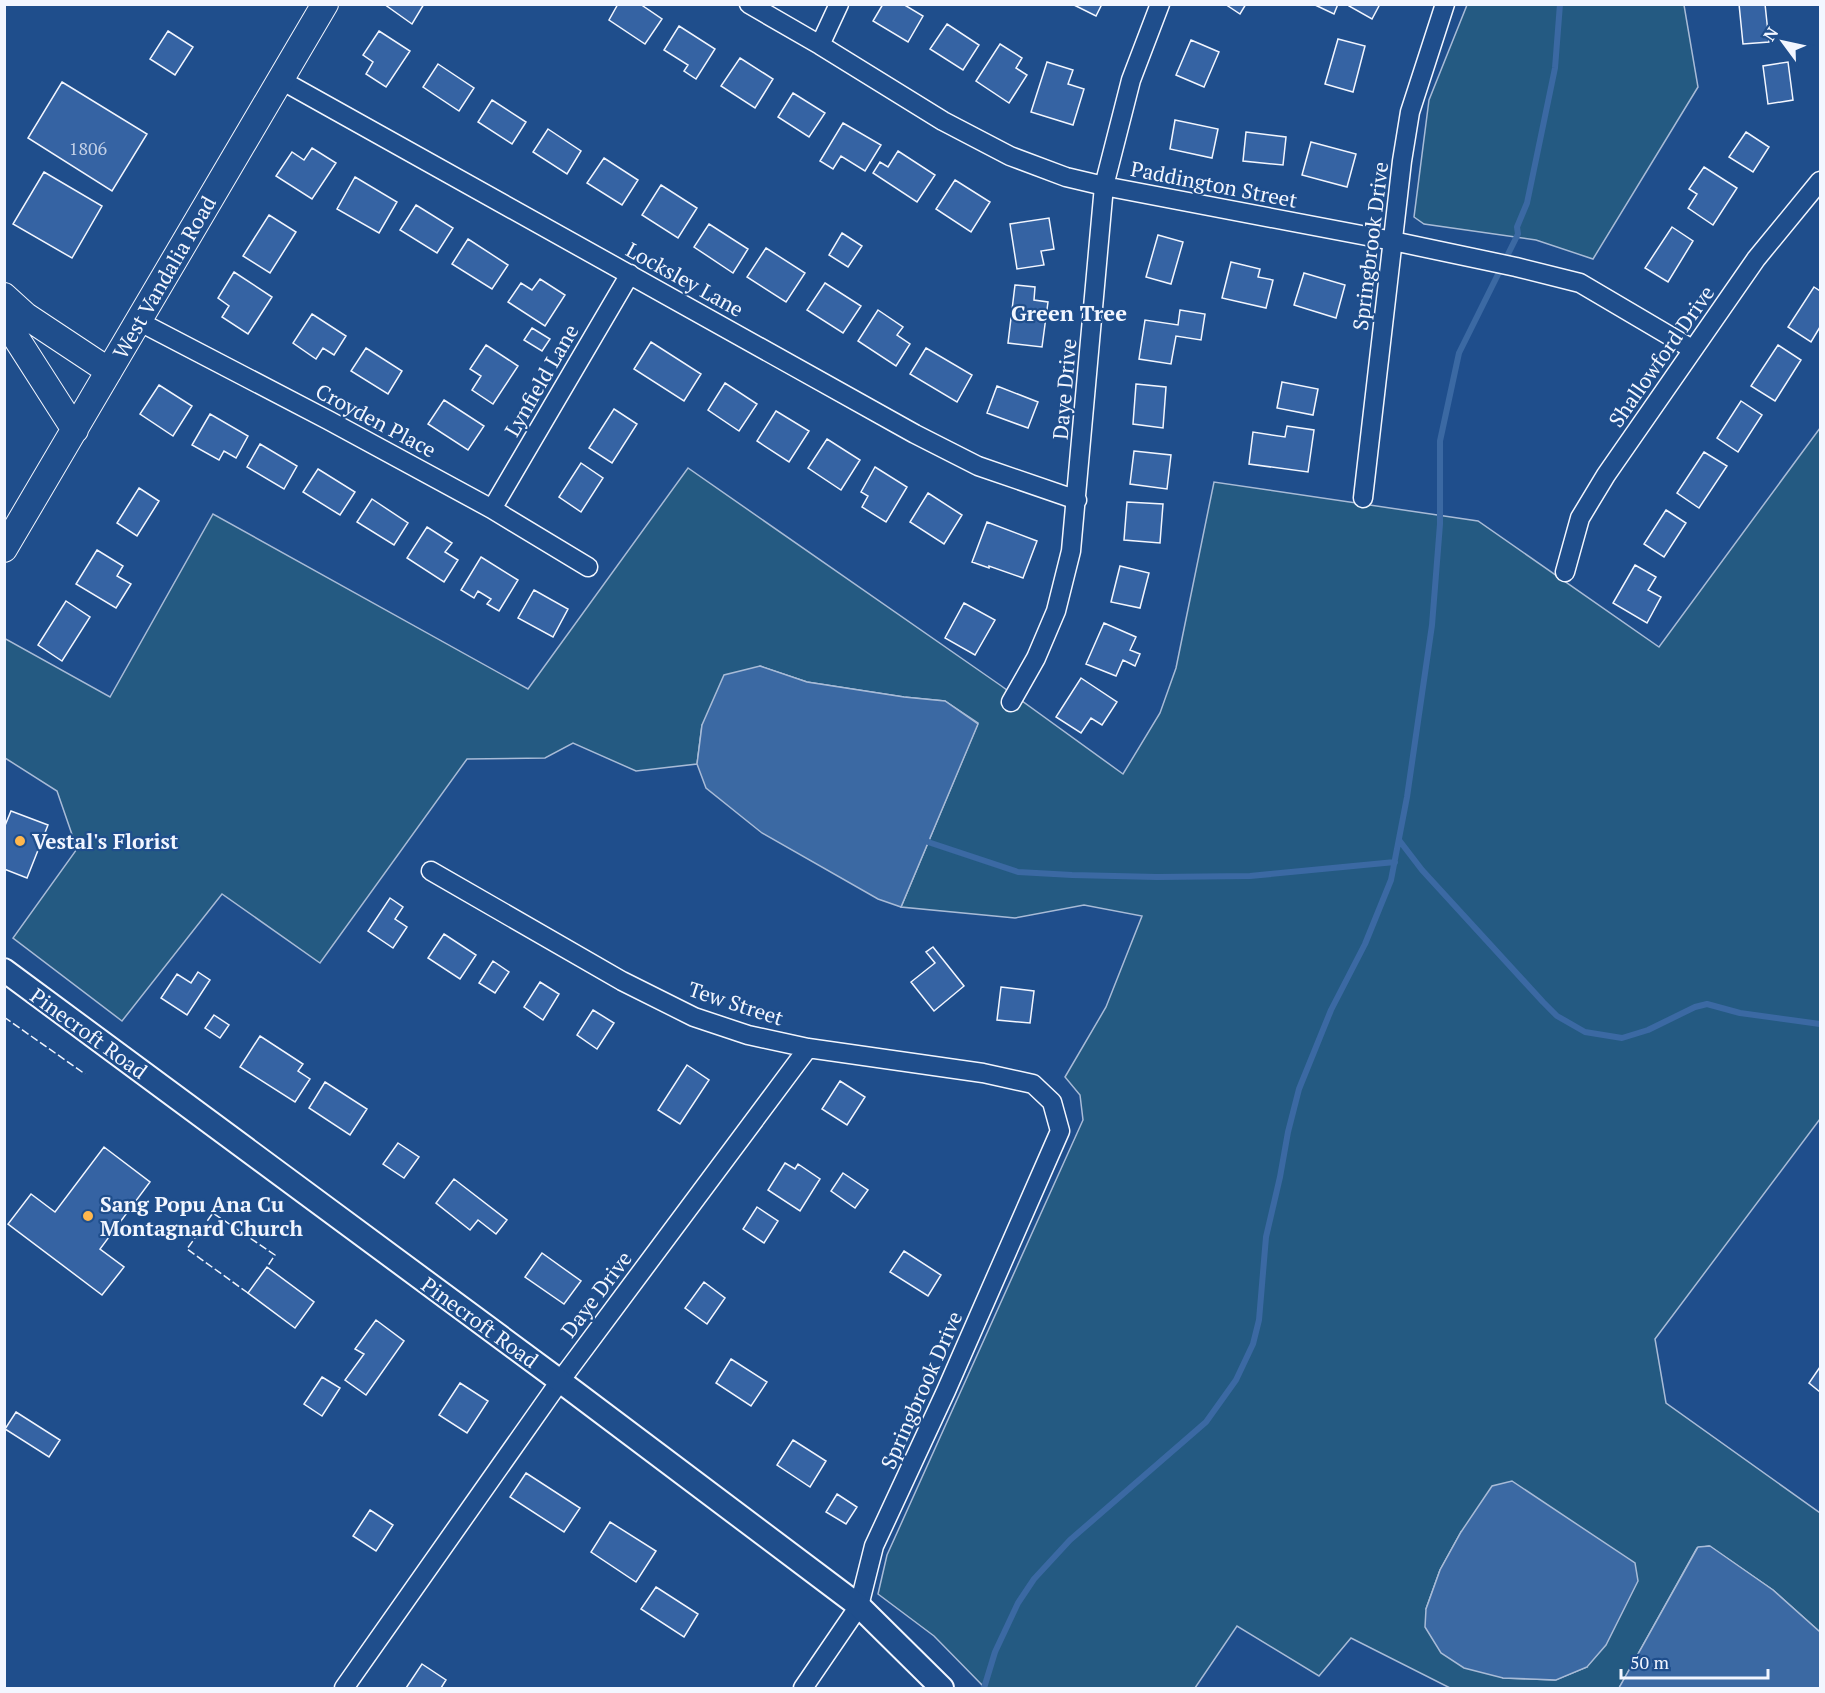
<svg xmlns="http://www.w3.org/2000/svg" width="1825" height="1693" viewBox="0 0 1825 1693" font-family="'PT Serif',serif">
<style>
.green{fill:#245a82;stroke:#a8bbd7;stroke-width:1.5;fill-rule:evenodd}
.water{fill:#3b69a3;stroke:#a8bbd7;stroke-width:1.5}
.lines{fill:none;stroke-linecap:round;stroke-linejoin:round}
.stream{stroke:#3b69a3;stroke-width:6}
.building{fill:#3563a3;stroke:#f2f6ff;stroke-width:1.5}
.minor-casing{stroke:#f2f6ff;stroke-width:21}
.tertiary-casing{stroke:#f2f6ff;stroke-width:26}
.secondary-casing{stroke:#f2f6ff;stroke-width:28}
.minor{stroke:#1f4e8c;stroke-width:18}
.tertiary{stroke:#1f4e8c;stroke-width:22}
.secondary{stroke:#1f4e8c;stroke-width:26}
.fence{stroke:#f2f6ff;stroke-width:1.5;stroke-dasharray:8 3;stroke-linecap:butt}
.poi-dot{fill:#ffb74d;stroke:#1f4e8c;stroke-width:2}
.labels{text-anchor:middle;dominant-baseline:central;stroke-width:4.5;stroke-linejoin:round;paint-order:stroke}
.number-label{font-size:18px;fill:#c3d1e8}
.street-label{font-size:21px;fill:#f2f6ff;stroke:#1f4e8c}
.poi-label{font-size:21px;font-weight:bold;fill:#f2f6ff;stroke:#1f4e8c;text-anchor:start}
.neighbourhood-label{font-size:22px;font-weight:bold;fill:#f2f6ff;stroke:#1f4e8c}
</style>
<rect width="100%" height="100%" fill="#1f4e8c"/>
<path class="green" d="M1467,5H1684L1698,87L1593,259L1536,240L1424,224L1414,217L1429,100Z
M1820,428V1119L1655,1339L1666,1403L1820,1513V1632L1773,1590L1709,1546L1697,1548L1619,1688H1450L1351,1638L1319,1676L1237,1626L1195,1688H985L934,1636L878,1594L887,1555L1083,1120L1080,1095L1065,1077L1106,1007L1142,916L1084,905L1015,918L901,907L978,723L945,701L904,697L807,682L760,666L702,725L697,764L636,771L573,743L545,758L467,759L320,963L222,894L122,1021L13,938L77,849L57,791L5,758L4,638L110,697L213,514L528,689L688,468L1000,685L1123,774L1160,713L1176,668L1214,482L1478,521L1659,647ZM1461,1532L1587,1667L1555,1680L1503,1678L1426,1609L1440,1570Z"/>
<path class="water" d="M760,666L807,682L904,697L945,701L978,724L901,907L878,899L762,833L706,788L697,764L702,725L724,675Z
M1512,1481L1635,1563L1638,1581L1606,1645L1587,1667L1556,1680L1503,1678L1464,1668L1441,1653L1425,1627L1426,1609L1440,1570L1461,1532L1492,1486Z
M1710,1546L1773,1590L1820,1632V1688H1619L1698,1547Z"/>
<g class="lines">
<path class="stream" d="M923,836L928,842L1018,872L1072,875L1157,877L1250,876L1395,862
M1399,840L1422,870L1543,1002L1557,1016L1585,1032L1622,1038L1648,1030L1695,1007L1707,1004L1740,1013L1820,1024
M984,1688L995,1652L1018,1603L1034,1579L1070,1540L1206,1422L1236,1380L1253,1344L1259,1320L1266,1237L1280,1177L1288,1132L1299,1089L1331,1010L1365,944L1391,880L1407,797L1432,625L1440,524V441L1459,353L1518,234L1517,227L1527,203L1555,68L1560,4"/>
</g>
<path class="building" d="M384,4H424L412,24Z
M618,4H640L662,19L645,44L609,20Z
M883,4H903L923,16L908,42L873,21Z
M1072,4H1102L1096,16Z
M1225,4H1246L1240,14Z
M1313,4H1338L1334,14Z
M1350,4H1380L1372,19L1349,6Z
M1739,4H1765L1769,42L1743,44Z
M947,24L979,45L963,70L930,49Z
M679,26L715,49L696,79L684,71L688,65L664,50Z
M168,31L193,47L175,75L150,59Z
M379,31L410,51L386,87L366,74L373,62L363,55Z
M1338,39L1365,46L1353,92L1325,84Z
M1191,40L1219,52L1204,87L1176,75Z
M1000,44L1022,58L1016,68L1027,75L1009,103L976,81Z
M740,58L773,79L755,108L721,86Z
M1047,62L1073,70L1068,84L1084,89L1073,125L1031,112Z
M1788,62L1793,100L1768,104L1763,66Z
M438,64L474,88L459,111L423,87Z
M62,82L147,134L112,191L28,138Z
M793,93L825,113L809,137L778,117Z
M492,100L526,122L512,144L478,122Z
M1175,120L1218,129L1212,158L1170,149Z
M843,123L881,145L865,171L841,156L833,169L820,161Z
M548,129L581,151L567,174L533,152Z
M1246,132L1286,137L1283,165L1243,161Z
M1746,132L1769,147L1753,172L1729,157Z
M1311,142L1356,154L1347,187L1302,175Z
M312,148L336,163L312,199L276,176L292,152L304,160Z
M898,151L935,175L917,202L873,173L880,162L888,167Z
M604,158L638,180L622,205L587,183Z
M1704,167L1737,188L1713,225L1688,208L1697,194L1689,189Z
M44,172L102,206L72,258L13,224Z
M355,177L397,202L379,233L337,209Z
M955,180L990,202L971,232L936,209Z
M661,185L697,208L678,238L642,215Z
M416,205L453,228L437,253L400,230Z
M269,215L296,232L270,273L243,256Z
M1049,218L1054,249L1041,251L1044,265L1017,269L1010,224Z
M709,224L748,249L733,273L694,247Z
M1672,227L1693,241L1668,282L1645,268Z
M842,233L862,246L848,267L829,255Z
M1158,235L1183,242L1171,284L1146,277Z
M468,239L508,265L492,289L452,264Z
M766,248L805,273L786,302L747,277Z
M1231,262L1260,269L1258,277L1273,280L1266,308L1222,298Z
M234,272L272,297L248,334L222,317L229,306L218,298Z
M1304,273L1345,285L1336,318L1294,305Z
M540,279L565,295L545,326L508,302L521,283L532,290Z
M825,283L861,306L843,333L807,310Z
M1015,285L1035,287L1034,300L1048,302L1042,347L1008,343Z
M1814,287L1820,291V327L1811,342L1788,327Z
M878,310L903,327L897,335L910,344L896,366L858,341Z
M1180,310L1205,314L1201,340L1176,336L1171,364L1139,359L1145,320L1178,325Z
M312,314L346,336L334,355L323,348L316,359L293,343Z
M532,328L550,339L542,351L524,340Z
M651,342L701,374L684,401L634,369Z
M486,345L518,366L493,404L472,390L481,376L470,369Z
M1778,345L1801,360L1775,401L1751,386Z
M366,348L402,371L388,394L351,371Z
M926,348L972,375L957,402L910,374Z
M1282,382L1318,389L1313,415L1277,408Z
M725,383L757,404L739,431L708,410Z
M1136,384L1166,387L1163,428L1133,424Z
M159,385L192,406L173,436L140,414Z
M997,386L1038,402L1028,428L987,413Z
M444,400L484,426L468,450L428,424Z
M1741,401L1762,415L1738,452L1717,438Z
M614,409L637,424L612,463L589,448Z
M776,411L809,431L789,462L757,441Z
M210,414L248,436L236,458L224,451L219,460L192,445Z
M1287,426L1314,430L1308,472L1249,464L1253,432L1285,437Z
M827,439L860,460L841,490L808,468Z
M260,444L297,466L284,489L247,467Z
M1134,451L1171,455L1167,489L1130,484Z
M1704,452L1727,466L1699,508L1677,493Z
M581,463L603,478L581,512L559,497Z
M875,467L907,487L886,522L862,507L868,496L861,492Z
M318,469L355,492L340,515L303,492Z
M139,488L159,501L137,536L117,523Z
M928,493L962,515L944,544L910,522Z
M372,499L408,523L394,545L357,522Z
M1127,502L1163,504L1160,543L1124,540Z
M1666,510L1686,523L1664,557L1644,544Z
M987,522L1037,541L1023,578L989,566V568L972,562Z
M427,527L452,543L445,552L458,560L444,582L407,558Z
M97,550L123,566L117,576L131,584L116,608L76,584Z
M481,557L518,580L499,611L487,604L491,599L478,591L474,598L461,590Z
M1635,565L1656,577L1648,590L1661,597L1647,623L1613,603Z
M1120,566L1149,573L1140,608L1111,602Z
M534,590L568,609L553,637L518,618Z
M66,601L90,617L62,661L38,645Z
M964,603L995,620L975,655L945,638Z
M1104,623L1136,637L1130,650L1140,654L1135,666L1123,660L1116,676L1086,664Z
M1081,678L1117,702L1102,725L1091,718L1081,733L1056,717Z
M11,811L48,825L27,878L4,869V828Z
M390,898L403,907L395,919L407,927L393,948L368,931Z
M444,934L476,955L460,979L428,958Z
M933,947L964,986L934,1011L911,982L935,963L926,952Z
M493,961L509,972L495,993L479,983Z
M198,972L210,980L187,1015L161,998L177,974L191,983Z
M540,982L559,994L543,1020L524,1007Z
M1001,987L1034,991L1030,1023L997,1020Z
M593,1010L614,1023L597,1049L577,1035Z
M214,1015L229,1025L220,1038L205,1028Z
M260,1036L303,1064L298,1071L310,1079L295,1102L240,1067Z
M687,1065L709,1080L680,1124L658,1110Z
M840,1081L865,1097L847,1125L822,1109Z
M325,1082L367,1109L350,1135L309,1108Z
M398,1143L419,1157L404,1178L383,1164Z
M104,1147L150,1182L100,1249L124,1267L102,1295L8,1224L31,1194L55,1212Z
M785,1163L795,1169L798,1164L820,1179L800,1211L768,1190Z
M843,1173L868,1190L855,1208L831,1191Z
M454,1179L507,1220L496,1234L478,1220L470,1230L436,1203Z
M757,1207L778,1221L764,1243L743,1229Z
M904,1251L941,1275L928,1296L890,1272Z
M542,1253L581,1281L564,1304L525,1277Z
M267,1267L314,1302L295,1328L248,1293Z
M704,1282L725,1298L707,1324L685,1308Z
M376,1320L404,1341L366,1395L345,1380L364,1354L355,1349Z
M731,1359L767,1382L751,1406L716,1383Z
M1820,1367V1392L1809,1383Z
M322,1377L340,1388L322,1416L304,1404Z
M460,1383L488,1401L467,1433L439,1415Z
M16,1412L60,1440L49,1457L5,1429Z
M793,1440L826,1461L810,1487L777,1465Z
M526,1473L580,1508L564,1532L510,1497Z
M837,1494L857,1507L846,1524L826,1512Z
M370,1510L393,1525L376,1551L353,1536Z
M610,1522L656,1551L636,1582L591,1552Z
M656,1587L698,1614L684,1637L641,1609Z
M422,1664L446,1680L441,1688H406Z"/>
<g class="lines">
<g class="minor-casing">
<path id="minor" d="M749,4L820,45L943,121L1010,156L1066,177L1104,186L1393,241L1516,267L1580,283L1692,349
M820,45L839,4
M281,80L915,434L978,466L1077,500
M138,321L328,420L492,509L588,567
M1363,498L1402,161L1410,112L1445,4
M492,509L630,274
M1565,572L1580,518L1606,475L1756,259L1820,181
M1011,702L1036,658L1056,611L1071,551L1104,186L1131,80L1160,4
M431,871L622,981L694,1017L748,1035L808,1048L983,1073L1033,1084L1052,1102L1060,1131L946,1391L874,1546L859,1606L803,1688
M344,1688L560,1381L808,1048"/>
</g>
<g class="tertiary-casing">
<path id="tertiary" d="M4,970L560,1381L859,1606L942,1688"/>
</g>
<g class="secondary-casing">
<path id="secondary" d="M4,296L26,316L109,371
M4,319L75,430
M4,549L325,4"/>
</g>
<use href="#minor" class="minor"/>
<use href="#tertiary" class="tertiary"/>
<use href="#secondary" class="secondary"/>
<path class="fence" d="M4,1017L85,1074
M248,1293L187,1249L213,1213L275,1255L267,1267"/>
</g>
<g class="poi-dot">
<circle cx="20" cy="841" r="6"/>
<circle cx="88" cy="1216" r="6"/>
</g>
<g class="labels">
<g class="number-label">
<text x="88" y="148">1806</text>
</g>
<g class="street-label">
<text transform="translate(1214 184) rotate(11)">Paddington Street</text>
<text transform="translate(1370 246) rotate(-83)">Springbrook Drive</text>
<text transform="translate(164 277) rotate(-60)">West Vandalia Road</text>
<text transform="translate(685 279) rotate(29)">Locksley Lane</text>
<text transform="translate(1661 356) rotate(-55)">Shallowford Drive</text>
<text transform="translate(541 380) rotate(-60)">Lynfield Lane</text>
<text transform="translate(1064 389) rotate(-85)">Daye Drive</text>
<text transform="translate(376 420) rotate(28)">Croyden Place</text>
<text transform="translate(736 1003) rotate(18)">Tew Street</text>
<text transform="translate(89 1033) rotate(36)">Pinecroft Road</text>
<text transform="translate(596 1294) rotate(-53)">Daye Drive</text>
<text transform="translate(480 1322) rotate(36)">Pinecroft Road</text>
<text transform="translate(921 1390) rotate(-66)">Springbrook Drive</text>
</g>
<g class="poi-label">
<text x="32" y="841">Vestal's Florist</text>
<text x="100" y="1204">Sang Popu Ana Cu<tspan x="100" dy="24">Montagnard Church</tspan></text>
</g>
<g class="neighbourhood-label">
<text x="1069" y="312">Green Tree</text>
</g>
</g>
<rect width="1825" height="1693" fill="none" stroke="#f2f6ff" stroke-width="12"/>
<g transform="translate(1783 42) rotate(303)" stroke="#1f4e8c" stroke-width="4.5" paint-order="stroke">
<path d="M0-4.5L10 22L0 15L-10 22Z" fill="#f2f6ff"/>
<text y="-9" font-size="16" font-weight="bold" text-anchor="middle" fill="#f2f6ff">N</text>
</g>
<path d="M1621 1669v9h147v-9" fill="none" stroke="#f2f6ff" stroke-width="3"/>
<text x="1630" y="1669" font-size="18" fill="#f2f6ff" stroke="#1f4e8c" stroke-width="4.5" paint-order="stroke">50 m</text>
</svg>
